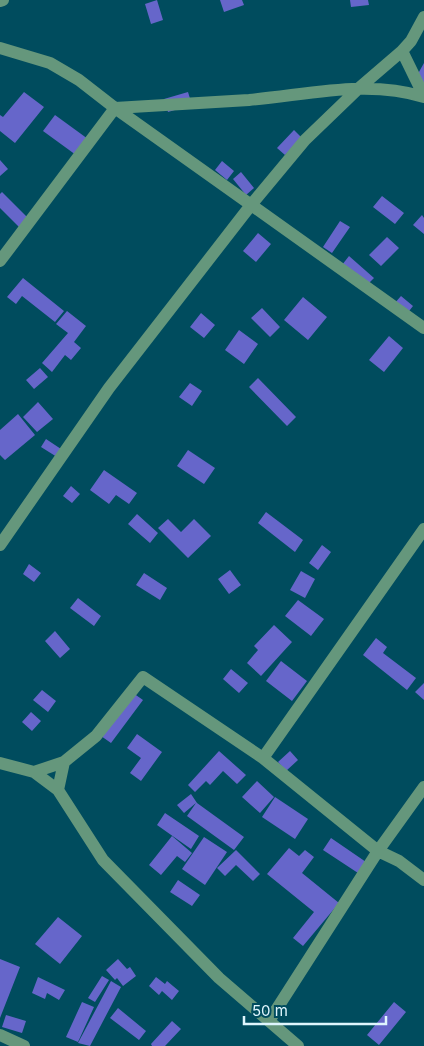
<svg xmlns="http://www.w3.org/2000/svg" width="424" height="1046" viewBox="0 0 424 1046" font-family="Inter,sans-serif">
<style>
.building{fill:#6666ca}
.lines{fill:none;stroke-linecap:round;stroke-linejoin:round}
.minor{stroke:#65977c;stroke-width:12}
</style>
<rect width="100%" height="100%" fill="#004c5e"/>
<path class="building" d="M157,0L163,20L151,24L145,4Z
M220,0H242L244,5L224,12Z
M350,0H368L369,5L351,7Z
M424,63V84L415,79Z
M24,92L44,107L15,143L0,131V115L3,117Z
M188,92L192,105L168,112L164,99Z
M55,115L88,139L76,155L43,131Z
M294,130L302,138L285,155L277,148Z
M0,160L8,169L0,176Z
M222,161L234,171L227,180L215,170Z
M241,172L254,188L246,195L233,179Z
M2,192L29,219L20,228L0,208V194Z
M382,196L404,213L395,224L373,207Z
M422,215L424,218V234L413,225Z
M340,221L350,227L332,253L323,247Z
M258,233L271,244L256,262L243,251Z
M387,237L399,248L381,266L369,255Z
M349,256L374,278L366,286L342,265Z
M23,278L64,311L55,322L22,296L16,304L7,297Z
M401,296L413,306L406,315L394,304Z
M303,297L327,317L308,340L284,320Z
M262,308L280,327L270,337L251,318Z
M67,311L86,326L74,342L81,348L71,360L65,355L52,372L42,363L68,333L56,324Z
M201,313L215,325L204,338L190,327Z
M239,330L258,344L244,364L225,350Z
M389,336L403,348L384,372L369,360Z
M40,368L48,377L34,389L26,380Z
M258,378L296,417L287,426L249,387Z
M190,383L202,391L192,406L179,397Z
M38,402L53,419L37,432L23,417Z
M18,414L35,435L5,460L0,455V430Z
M46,439L61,449L57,457L41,447Z
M188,450L215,468L204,484L177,466Z
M104,470L137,493L129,504L116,495L109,504L90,490Z
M71,486L80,494L72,503L63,496Z
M266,512L303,540L295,552L258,523Z
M137,514L158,533L150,543L128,524Z
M168,519L181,532L194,519L211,536L188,558L158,528Z
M322,545L331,552L318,570L309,563Z
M29,564L41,573L34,582L23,574Z
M230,570L241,585L229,594L218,579Z
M301,571L315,579L305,598L290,590Z
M144,573L167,588L160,600L136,585Z
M78,598L101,616L94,626L70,608Z
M298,600L324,619L311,636L285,616Z
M274,625L292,642L261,676L247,663L258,650L254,646Z
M55,631L70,649L60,658L45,641Z
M376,638L387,647L383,653L416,678L407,690L363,655Z
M281,661L307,681L292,701L266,681Z
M231,669L248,683L239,693L223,679Z
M424,683V700L415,692Z
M42,690L56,701L48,712L33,700Z
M133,693L143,700L111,743L101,736Z
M31,712L41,721L32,731L22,722Z
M137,734L162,752L141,781L130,773L141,758L127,748Z
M219,751L246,775L237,784L223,771L210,785L206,781L195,792L188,785Z
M290,751L298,760L286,771L278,762Z
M257,781L274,797L260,813L242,797Z
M191,794L197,803L244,837L234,850L187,816L196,803L184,813L177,805Z
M275,797L308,819L295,839L262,817Z
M165,813L199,836L191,849L157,825Z
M172,836L192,853L185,862L177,856L161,875L149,865Z
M204,837L227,852L205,885L182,869Z
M331,838L366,862L358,873L323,850Z
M289,848L299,856L305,850L314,857L302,873L339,903L303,946L293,938L314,912L267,874Z
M236,850L260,874L253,881L236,865L225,876L217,868Z
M178,880L200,895L192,906L170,892Z
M58,917L82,936L60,964L35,944Z
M0,959L20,967L0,1018Z
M118,959L127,969L130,967L136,976L123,986L117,978L115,980L106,970Z
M102,976L109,980L95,1002L88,998Z
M38,977L65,990L59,1000L47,993L45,999L32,993Z
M156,977L165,984L167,981L179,991L172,1000L162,991L159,995L149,986Z
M111,981L121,987L90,1046L78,1043Z
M82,1002L94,1007L78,1042L66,1037Z
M394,1002L406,1012L379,1045L367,1035Z
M118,1008L146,1031L139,1040L110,1018Z
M6,1015L26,1021L22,1033L2,1027Z
M172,1021L181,1029L165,1046H152L151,1044Z"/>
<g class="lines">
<path class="minor" d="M0,1L3,0
M0,48L50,63L79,80L115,108L424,328
M402,51L424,96
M0,261L115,108C160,105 204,103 249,100C307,95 367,79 424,97
M0,545L109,388L251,205L305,140L359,88L402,51L411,41L424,17
M263,758L424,529
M0,763L34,772L58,790L103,860L219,978L298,1046
M34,772L64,762L96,736L143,677L263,758L378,851L399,861L424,880
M58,790L64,762
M269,1021L378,851L424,787
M0,1035L24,1046"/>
</g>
<path d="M244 1016v8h142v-8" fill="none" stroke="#dff6fe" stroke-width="2.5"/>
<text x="252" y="1016" font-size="15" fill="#dff6fe" stroke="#004c5e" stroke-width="4" paint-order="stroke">50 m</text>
</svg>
